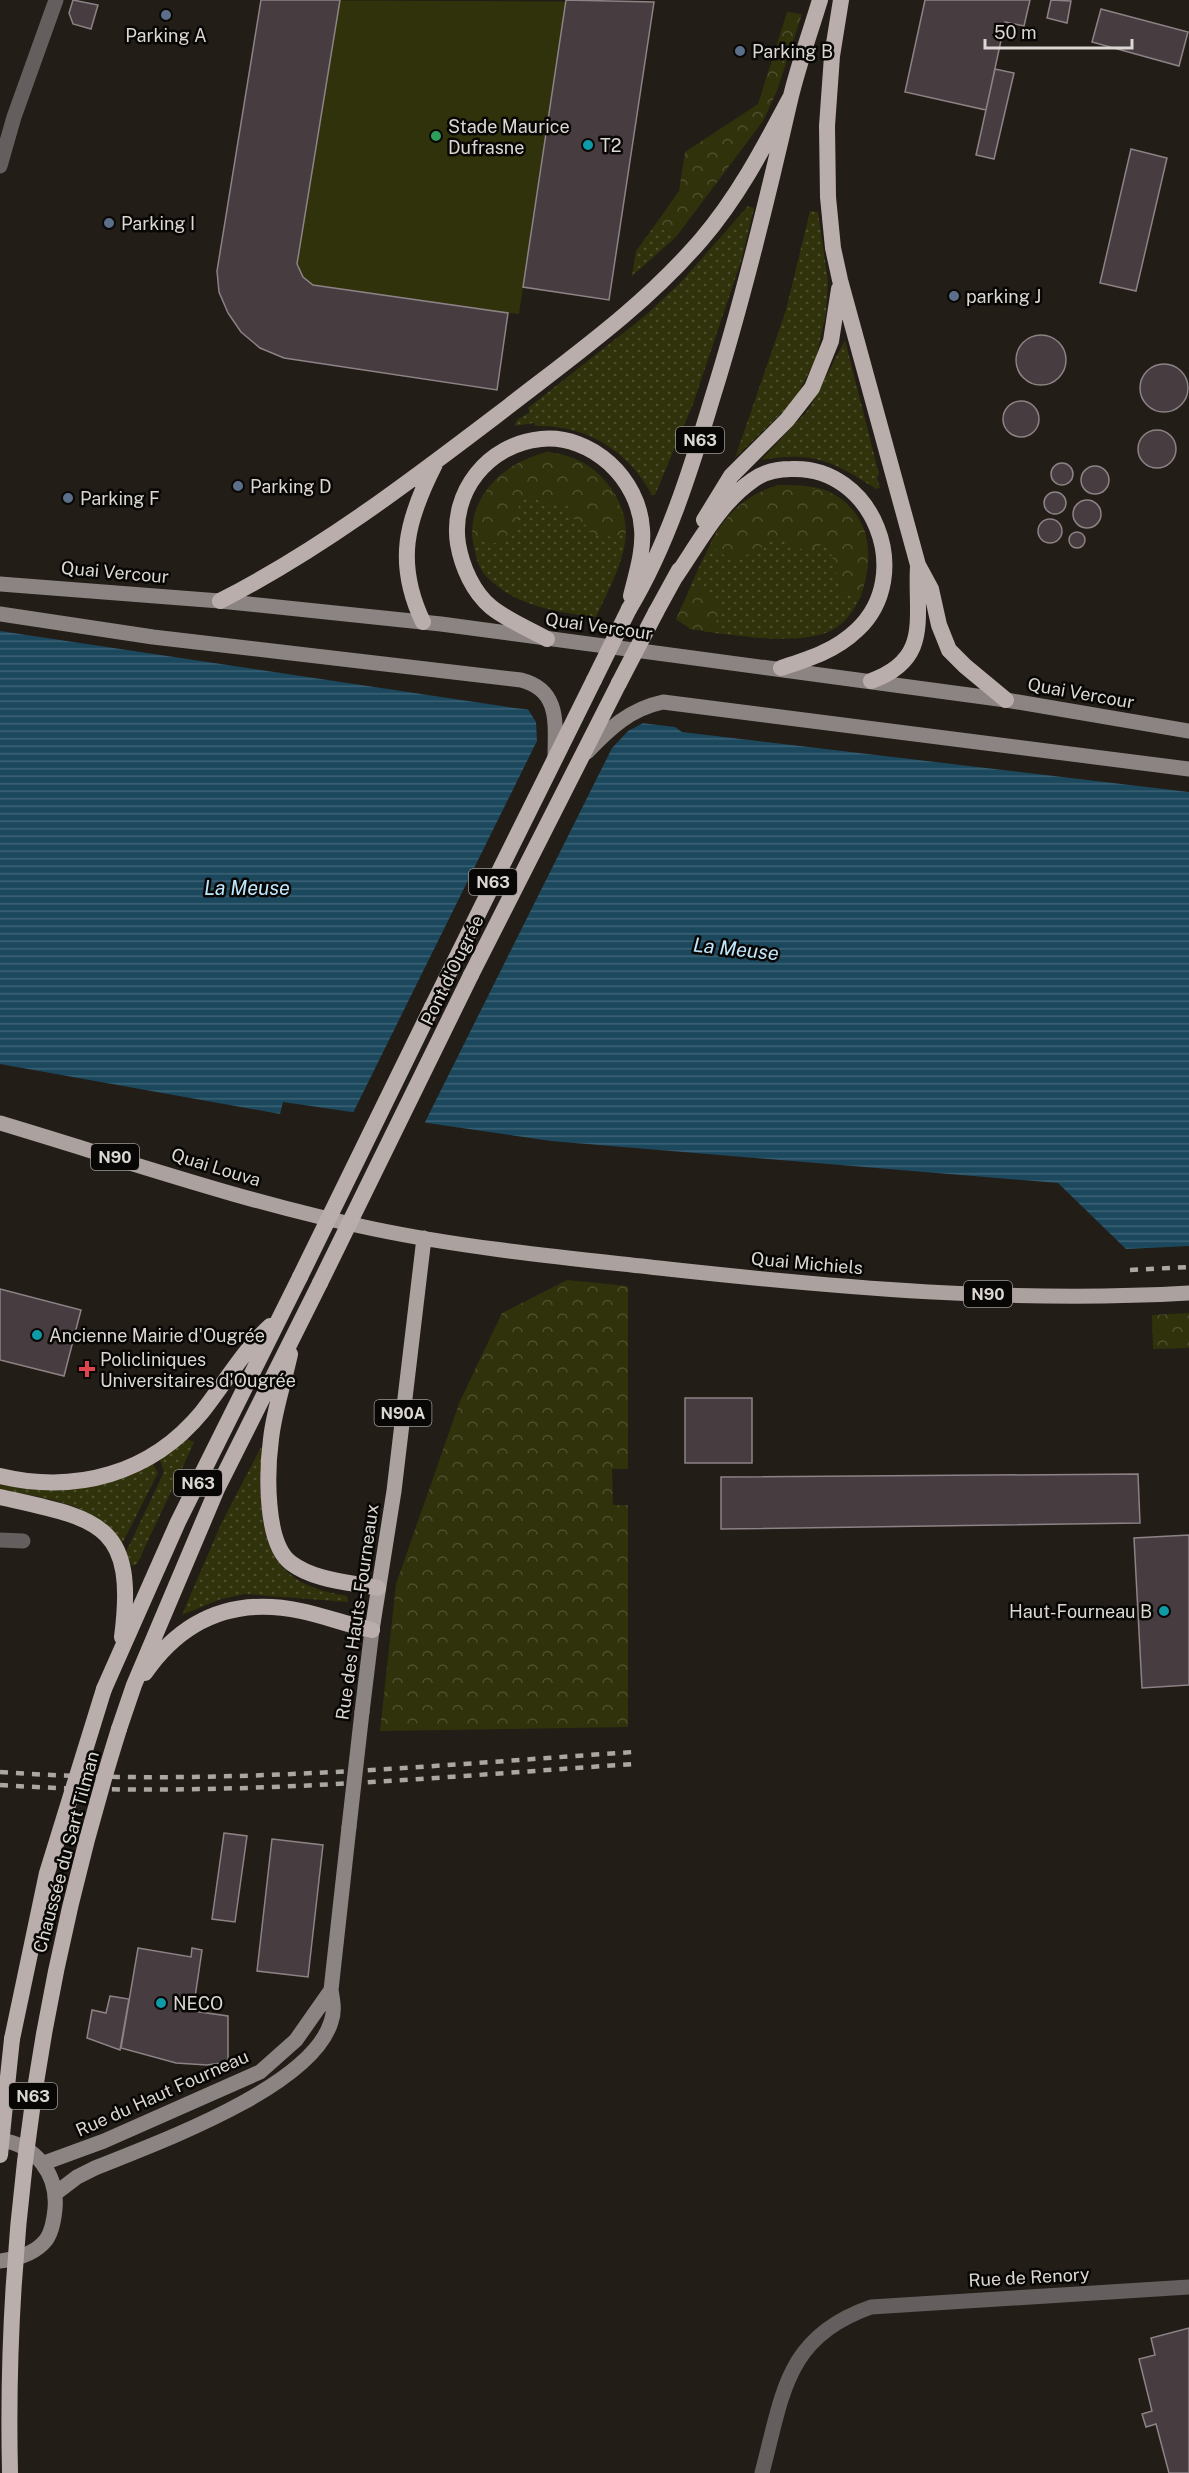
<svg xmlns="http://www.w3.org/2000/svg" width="1189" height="2473" viewBox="0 0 1189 2473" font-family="'Public Sans',sans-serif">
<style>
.grass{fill:url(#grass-dots)}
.forest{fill:url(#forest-crowns)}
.pitch{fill:#30320b}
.water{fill:url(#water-rules)}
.pier{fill:#221d16}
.building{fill:#473d41;stroke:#8d8286;stroke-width:1.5}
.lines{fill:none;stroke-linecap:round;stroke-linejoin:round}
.minor{stroke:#645f5e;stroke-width:15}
.secondary{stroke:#8c8482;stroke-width:15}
.primary{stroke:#aba19f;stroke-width:15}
.trunk{stroke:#baaeac;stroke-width:16}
.rail{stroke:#aba8a2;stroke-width:4.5;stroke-dasharray:8 8;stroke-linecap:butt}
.secondary-bridge{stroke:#8c8482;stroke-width:15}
.trunk-bridge{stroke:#baaeac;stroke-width:16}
.service-dot{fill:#5c6f8a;stroke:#090705;stroke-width:2}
.leisure-dot{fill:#2e9e5b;stroke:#090705;stroke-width:2}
.culture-dot{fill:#0f9aa8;stroke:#090705;stroke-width:2}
.health-dot{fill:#e0444e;stroke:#090705;stroke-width:2}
.labels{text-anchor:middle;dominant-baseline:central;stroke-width:5;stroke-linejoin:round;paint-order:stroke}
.shield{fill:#090705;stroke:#9c9995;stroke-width:1.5}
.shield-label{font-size:16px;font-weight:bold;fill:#dbd8d3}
.poi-label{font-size:18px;fill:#dbd8d3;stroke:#090705;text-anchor:start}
.street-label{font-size:18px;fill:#dbd8d3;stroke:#090705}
.water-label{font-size:20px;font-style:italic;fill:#bfe7fe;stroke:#090705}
</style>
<defs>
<pattern id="grass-dots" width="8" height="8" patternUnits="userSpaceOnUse" patternTransform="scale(1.5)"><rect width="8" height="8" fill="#30320b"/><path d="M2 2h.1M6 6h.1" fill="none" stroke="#4d4f2e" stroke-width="1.8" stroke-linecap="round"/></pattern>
<pattern id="forest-crowns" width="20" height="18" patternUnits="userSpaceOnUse" patternTransform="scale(1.5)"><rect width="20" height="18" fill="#30320b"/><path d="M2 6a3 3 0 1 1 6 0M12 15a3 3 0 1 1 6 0" fill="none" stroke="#4d4f2e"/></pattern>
<pattern id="water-rules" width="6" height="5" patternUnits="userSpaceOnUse" patternTransform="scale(1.5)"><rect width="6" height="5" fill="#1c485e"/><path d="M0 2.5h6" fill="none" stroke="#3c6274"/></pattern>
</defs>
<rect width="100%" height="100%" fill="#221d16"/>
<path class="grass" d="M748,206L754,208L742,258L693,404L655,495H652C628,450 585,424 535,426L534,423L514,426L517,420L530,412L528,408L646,315L681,282Z
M810,211L818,212L828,281L826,313L816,359L794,401L735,458L786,310Z
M655,225L676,237L632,276L636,251Z
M845,340L879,474L877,478L880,488L876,489C872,485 869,485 865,482C828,458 805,452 761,460L809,409Z
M547,452C594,457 635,499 624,548C619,572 606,595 596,617C557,612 514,606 486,576C478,568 475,553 473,542C466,495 507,463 547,452Z
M779,485C799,485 820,485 837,496C881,523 876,606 832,630C811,642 764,639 741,636C716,633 696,633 676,619C702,566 716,503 779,485Z
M187,1439L194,1442L193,1445L137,1564L132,1566L126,1552L164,1472L160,1460Z
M261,1447C264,1456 260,1472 260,1483C262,1551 275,1584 347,1596L348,1602L245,1594L221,1599L182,1615L221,1524Z
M153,1464L158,1473L122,1544C96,1502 45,1499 0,1489V1483C55,1495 102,1489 153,1464Z"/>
<path class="forest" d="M787,12L802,14L777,91L763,121L676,237L655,225L679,191L685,152L758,104Z
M547,452C595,457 620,488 626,534L605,537L593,535L586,525C573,524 570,514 566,503L556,502L546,508L534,497L524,494L518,499C521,516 517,541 496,543C488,544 480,540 472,537C474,490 503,464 547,452Z
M779,485C852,484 885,528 860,597L840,591L834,561L826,543L806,552L781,537L762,546L761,550C740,557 725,565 711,542C726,513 747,494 779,485Z
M697,587C720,595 725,613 710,632L690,629L676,619L690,590Z
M567,1280L628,1286V1469H612L613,1505H628V1727L380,1731L396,1584L460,1401L502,1313Z
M1189,1313V1348L1153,1349L1152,1315Z"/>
<path class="pitch" d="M261,0L654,2L609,300L523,288L519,314L508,313L497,390L284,358C251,344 232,326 219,292Z"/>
<path class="water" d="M0,631L515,708L675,727L682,732L1189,792V1246L1126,1249L1058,1183L551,1141L283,1102L280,1114L0,1064Z"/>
<path class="pier" d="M526,706L647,721L628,731L612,748L423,1126L352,1115L537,741L536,722Z"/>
<path class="building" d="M73,0L98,5L91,29L73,24L69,13Z
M261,0H340L297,264L303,277L313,285L508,313L497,390L284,358L260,348L241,332L228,313L219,292L217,271Z
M566,0L654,2L609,300L523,287Z
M925,0H1030L1024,26L1005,22L986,110L905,92Z
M1051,0L1071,1L1067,23L1047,18Z
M1101,9L1188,32L1179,66L1092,42Z
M995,69L1014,73L994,159L976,155Z
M1131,149L1167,158L1136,291L1100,283Z
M1016 360a25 25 0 1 1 50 0a25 25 0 1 1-50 0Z
M1140 388a24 24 0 1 1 48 0a24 24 0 1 1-48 0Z
M1003 419a18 18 0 1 1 36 0a18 18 0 1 1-36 0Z
M1138 449a19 19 0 1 1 38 0a19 19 0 1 1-38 0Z
M1051 474a11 11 0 1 1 22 0a11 11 0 1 1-22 0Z
M1081 480a14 14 0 1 1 28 0a14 14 0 1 1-28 0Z
M1044 503a11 11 0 1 1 22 0a11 11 0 1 1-22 0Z
M1073 514a14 14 0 1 1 28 0a14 14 0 1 1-28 0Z
M1038 531a12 12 0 1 1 24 0a12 12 0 1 1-24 0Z
M1069 540a8 8 0 1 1 16 0a8 8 0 1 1-16 0Z
M0,1289L81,1310L64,1376L0,1360Z
M685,1398H752V1463H685Z
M1138,1474L1140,1523L721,1529V1477Z
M1189,1535V1685L1142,1688L1134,1538Z
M224,1833L247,1836L235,1922L212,1919Z
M272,1839L323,1845L308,1977L257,1971Z
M138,1948L191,1957L192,1948L202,1950L193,2011L228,2016V2062L207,2065L176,2063L121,2048Z
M110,1996L129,1999L120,2050L87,2038L92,2010L106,2013Z
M1189,2328V2473H1169L1156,2424L1146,2427L1142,2414L1152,2411L1139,2359L1155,2355L1151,2338Z"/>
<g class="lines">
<path class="minor" d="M0,166L14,117L56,0
M0,1540L23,1541
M762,2473C783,2394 785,2337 871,2307L1189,2287"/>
<path class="secondary" d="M0,584L220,601L441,624L1006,700L1189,731
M0,614L153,637L521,680C561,690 555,725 555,758
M587,752C610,728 630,709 663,702L1189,769
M362,1712L372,1630
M0,2140C36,2145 58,2174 55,2209C54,2219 52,2232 46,2240C35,2254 16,2259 0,2261
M44,2163L104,2141L260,2072L296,2040L331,1990
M56,2193L77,2177L95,2168C156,2143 311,2088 331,2022C335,2011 333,2002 331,1990L349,1827"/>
<path class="primary" d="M0,1123C124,1160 247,1203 374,1229C470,1249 570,1258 668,1269C841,1288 1015,1303 1189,1293
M372,1630L394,1491L424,1238"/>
<path class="trunk" d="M841,0L832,56L827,126L828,197L833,248L840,280L918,565L931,589L939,625L949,650L965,666L1006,700
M704,520L731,476L787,420L812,388L831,341L839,289
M674,579C697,546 719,503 753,480C764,472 778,469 791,469C873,465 916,575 857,630C835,651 809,659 781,668
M220,601C324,548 417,476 509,406C576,354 645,305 701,240C738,197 764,147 790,98
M629,609C667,546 691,469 712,399C743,300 767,201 790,100C798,66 810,33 820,0
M656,612L679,570
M423,622C395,563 406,521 435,464
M547,639C529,629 507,620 491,607C473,592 462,567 458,544C450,492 488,444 541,439C592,434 639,479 642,529C644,551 636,575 631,596
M871,681C932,659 915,618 918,566
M471,975L619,683
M432,1007L594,680
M290,1354C284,1382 274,1411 271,1439C267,1469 264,1543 291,1563C315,1581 350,1582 378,1588
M0,1476C76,1494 151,1474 202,1412C225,1383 243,1351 270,1326
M0,1497C98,1519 137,1522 122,1637
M145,1673C183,1618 235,1597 301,1611C325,1616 348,1625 372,1630
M104,1689L178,1522L300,1277
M119,1729L134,1685L217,1489L320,1283
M5,2105L12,2039"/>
<path class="rail" d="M1130,1270L1189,1267
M0,1772C211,1787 423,1766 633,1752
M0,1785C211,1799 423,1778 634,1764"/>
<path class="secondary-bridge" d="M349,1827L362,1712"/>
<path class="trunk-bridge" d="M594,680L629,609
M619,683L656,612
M300,1277L432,1007
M320,1283L471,975
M12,2039L47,1873L104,1689
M0,2155L5,2105
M10,2473C4,2219 43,1971 119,1729"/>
</g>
<g class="service-dot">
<circle cx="166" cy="15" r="6"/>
<circle cx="740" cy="51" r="6"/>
<circle cx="109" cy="223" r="6"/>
<circle cx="954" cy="296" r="6"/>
<circle cx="238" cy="486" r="6"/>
<circle cx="68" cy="498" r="6"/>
</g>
<circle class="leisure-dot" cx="436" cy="136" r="6"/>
<g class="culture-dot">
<circle cx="588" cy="145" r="6"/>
<circle cx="37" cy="1335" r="6"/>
<circle cx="1164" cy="1611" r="6"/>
<circle cx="161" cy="2003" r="6"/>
</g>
<path class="health-dot" d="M84 1360h6v6h6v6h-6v6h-6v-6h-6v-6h6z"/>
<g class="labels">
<g class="shield">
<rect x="676" y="427" width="48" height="26" rx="4.5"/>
<rect x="469" y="869" width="48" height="26" rx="4.5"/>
<rect x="91" y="1144" width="48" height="26" rx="4.5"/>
<rect x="964" y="1281" width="48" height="26" rx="4.5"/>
<rect x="374.5" y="1400" width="57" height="26" rx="4.5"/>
<rect x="174" y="1470" width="48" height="26" rx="4.5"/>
<rect x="9" y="2083" width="48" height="26" rx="4.5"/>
</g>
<g class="shield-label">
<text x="700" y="440">N63</text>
<text x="493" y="882">N63</text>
<text x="115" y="1157">N90</text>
<text x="988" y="1294">N90</text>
<text x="403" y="1413">N90A</text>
<text x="198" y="1483">N63</text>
<text x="33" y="2096">N63</text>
</g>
<g class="poi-label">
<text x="166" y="35" text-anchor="middle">Parking A</text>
<text x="752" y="51">Parking B</text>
<text x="448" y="126">Stade Maurice<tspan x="448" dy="21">Dufrasne</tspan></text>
<text x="600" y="145">T2</text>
<text x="121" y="223">Parking I</text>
<text x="966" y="296">parking J</text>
<text x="250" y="486">Parking D</text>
<text x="80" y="498">Parking F</text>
<text x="49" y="1335">Ancienne Mairie d'Ougrée</text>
<text x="100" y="1359">Policliniques<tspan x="100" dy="21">Universitaires d'Ougrée</tspan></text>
<text x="1152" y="1611" text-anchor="end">Haut-Fourneau B</text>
<text x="173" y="2003">NECO</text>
</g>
<g class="street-label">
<text transform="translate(115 572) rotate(5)">Quai Vercour</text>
<text transform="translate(599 626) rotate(8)">Quai Vercour</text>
<text transform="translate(1081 693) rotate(10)">Quai Vercour</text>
<text transform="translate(452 970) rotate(-64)">Pont d'Ougrée</text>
<text transform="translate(216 1167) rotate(17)">Quai Louva</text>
<text transform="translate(807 1263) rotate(5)">Quai Michiels</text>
<text transform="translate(357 1612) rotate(-82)">Rue des Hauts-Fourneaux</text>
<text transform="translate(66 1852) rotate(-75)">Chaussée du Sart Tilman</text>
<text transform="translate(162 2093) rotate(-24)">Rue du Haut Fourneau</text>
<text transform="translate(1029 2277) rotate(-3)">Rue de Renory</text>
</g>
<g class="water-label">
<text x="247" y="888">La Meuse</text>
<text transform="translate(736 949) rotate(6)">La Meuse</text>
</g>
</g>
<path d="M985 39v9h147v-9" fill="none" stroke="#dbd8d3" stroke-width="3"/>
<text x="994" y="39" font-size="18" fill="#dbd8d3" stroke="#090705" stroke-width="4.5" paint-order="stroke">50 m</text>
</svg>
